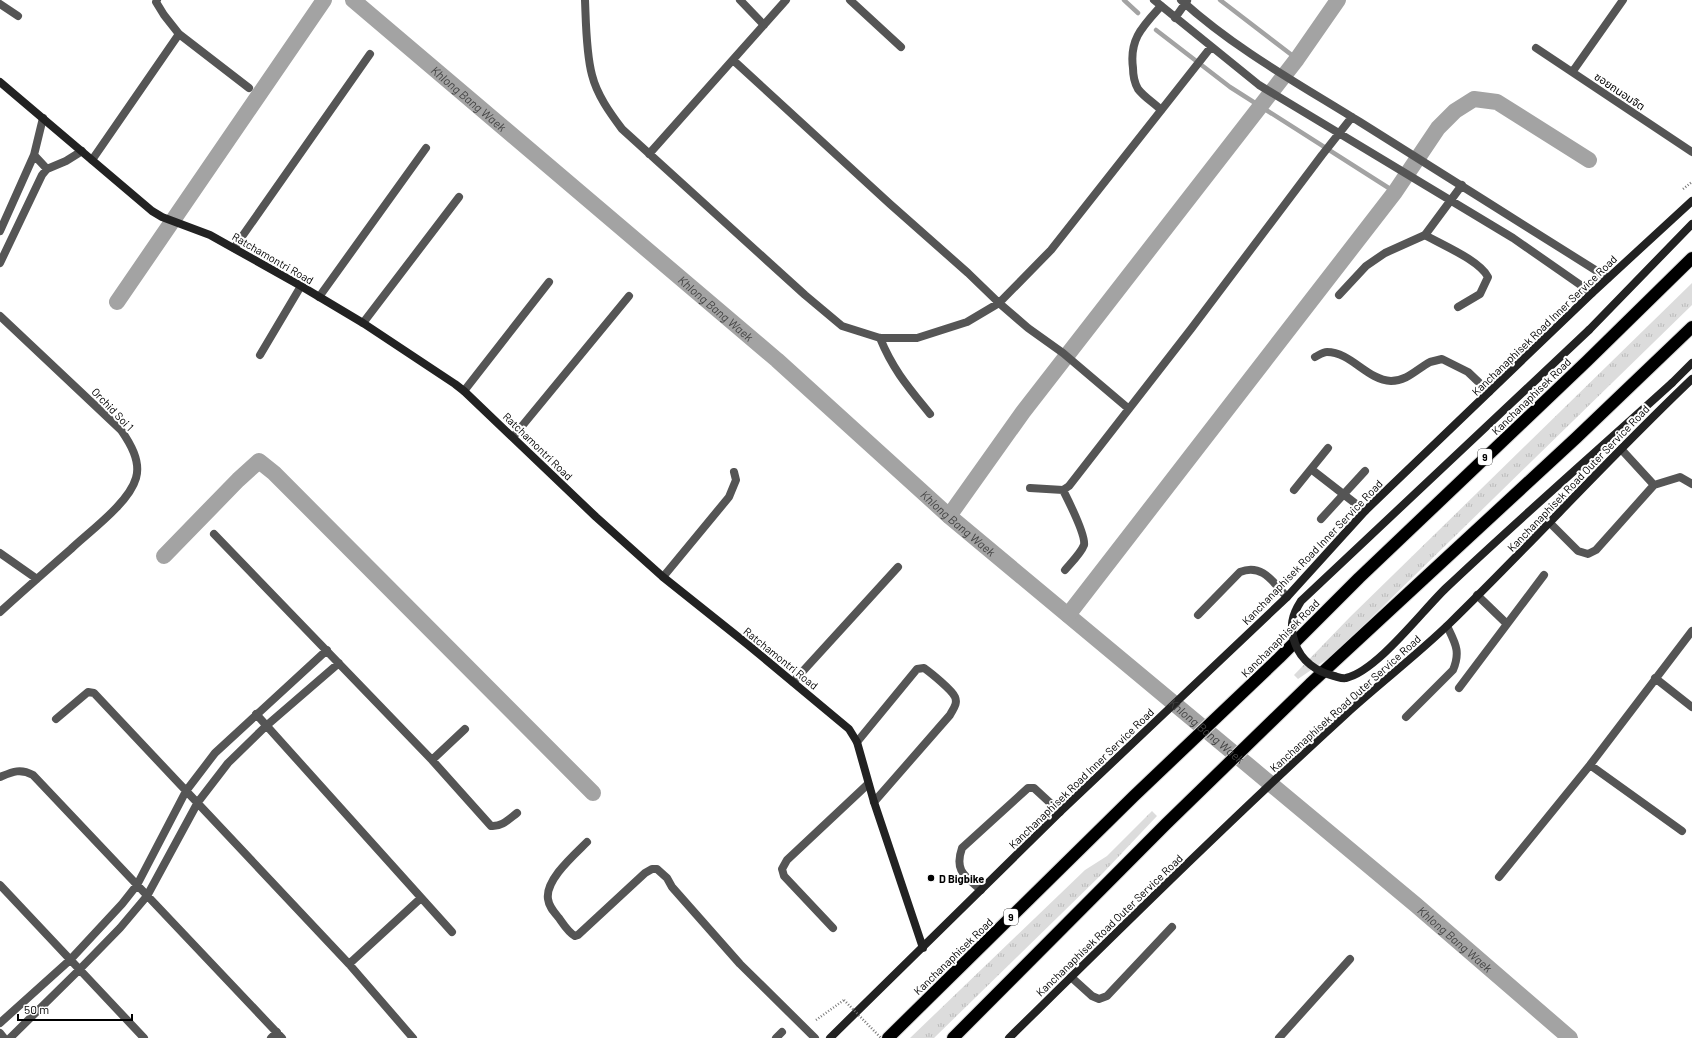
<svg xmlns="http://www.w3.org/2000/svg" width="1692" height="1038" viewBox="0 0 1692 1038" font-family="Barlow,'Noto Sans Thai',sans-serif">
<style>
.grass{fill:url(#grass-tufts)}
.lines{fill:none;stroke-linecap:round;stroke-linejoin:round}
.stream{stroke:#a3a3a3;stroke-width:4.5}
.canal{stroke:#a3a3a3;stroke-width:16}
.highway-casing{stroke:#dbdbdb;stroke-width:14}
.path{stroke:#777;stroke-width:2.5;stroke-dasharray:1 2;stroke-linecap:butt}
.lane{stroke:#555;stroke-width:8}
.street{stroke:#555;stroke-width:8}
.secondary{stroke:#222;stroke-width:8}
.highway{stroke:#000;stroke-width:12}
.path-bridge{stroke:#777;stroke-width:2.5;stroke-dasharray:1 2;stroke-linecap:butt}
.secondary-bridge{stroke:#222;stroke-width:8}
.poi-dot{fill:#000;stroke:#fff;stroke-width:1.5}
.labels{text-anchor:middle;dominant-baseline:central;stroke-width:4;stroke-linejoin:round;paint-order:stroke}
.shield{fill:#fff;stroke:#4c4c4c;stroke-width:1}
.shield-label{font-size:10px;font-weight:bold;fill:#000}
.street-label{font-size:11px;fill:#000;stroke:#fff}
.poi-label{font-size:11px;font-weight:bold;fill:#000;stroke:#fff;text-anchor:start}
.water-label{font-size:12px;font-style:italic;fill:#444;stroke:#fff}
</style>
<defs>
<pattern id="grass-tufts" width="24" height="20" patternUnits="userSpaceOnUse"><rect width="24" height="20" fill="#dcdcdc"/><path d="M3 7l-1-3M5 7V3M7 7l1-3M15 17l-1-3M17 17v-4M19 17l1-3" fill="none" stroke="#bbb"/></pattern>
</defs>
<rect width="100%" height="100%" fill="#fff"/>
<path class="grass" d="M1692,283V305L1333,655L1298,679L1294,675L1350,617Z
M1152,811L1157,816L1103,873L934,1038H910L1085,870L1107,856Z"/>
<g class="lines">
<path class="stream" d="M1124,0L1138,13
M1220,0L1297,59
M1156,30L1230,87L1395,192"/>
<g class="canal">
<path id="s1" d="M353,0L777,360L949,516L1416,905L1570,1038"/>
<path d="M117,302L324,0"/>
<path d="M949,516L1023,412L1297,59L1338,0"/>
<path d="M164,556L238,480L259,461L274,473L593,793"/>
<path d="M1068,615L1395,192L1438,128L1455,111L1474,99L1497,102L1589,160"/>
</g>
<g class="highway-casing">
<path id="highway" d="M888,1038L1134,796L1279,658L1359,578L1587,361L1692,258
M953,1038L1166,824L1310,684L1576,438L1692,327"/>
</g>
<path class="path" d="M1683,189L1692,182
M816,1020L844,1000"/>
<path class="lane" d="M1161,6C1143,26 1129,39 1133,68C1133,76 1134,82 1138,89C1144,97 1154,103 1161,110
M179,34L249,88
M92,160L179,34L164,15L156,2L157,0
M1425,235C1442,245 1479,260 1488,277L1480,294L1458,307
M260,355L301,286
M1315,357C1319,355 1323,352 1327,352C1351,352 1367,380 1391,381C1407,381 1417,369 1430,362C1434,361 1438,360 1442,359L1468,372L1489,392
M1311,469L1328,448
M1654,485L1680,477L1692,484
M1294,490L1311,469L1365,511
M1321,519L1365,471
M1550,523L1578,551L1588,554L1596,550L1654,485L1621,449
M1477,595L1507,624
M1459,688L1544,575
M857,742L917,669L924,668C931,673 952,690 955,697C958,704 953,709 950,715L874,802
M981,890C965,876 954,871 962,848L1028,788H1034L1060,812
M833,928L784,876L782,869L787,860L868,784
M1071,977L1092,996L1099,999L1107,996L1172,927
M776,1038L782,1032"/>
<path class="street" d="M585,0C586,23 586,53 592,75C597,95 610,113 622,129L805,295L842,326L880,338H917L967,322L999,303L1051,250L1211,47
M740,0L764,25
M850,0L901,47
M1154,0L1259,85L1513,238L1592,293
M1181,0C1235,49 1299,84 1360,122C1443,174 1525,226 1608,278
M0,4L18,16
M1175,18L1187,1
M1536,48L1692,152
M733,60L890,204L968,273L999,303L1028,328L1063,353L1129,409
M1573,71L1623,0
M649,154L786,0
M34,155L47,169
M0,231L34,155L43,118
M234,248L370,54
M0,263L42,175L47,169L66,161L82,151
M1339,295L1366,266L1385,253L1425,235L1462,185
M319,297L426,148
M0,316L121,430C130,443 141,461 136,478C129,503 90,531 71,549C47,570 23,591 0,612
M363,323L459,197
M880,338C893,370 909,388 930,414
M464,391L549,282
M513,437L629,296
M1030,488L1063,490L1069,486L1191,329L1322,155L1352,117
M1063,490C1068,500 1086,535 1084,545C1081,553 1071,563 1065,570
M214,534L432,760L491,826C502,827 509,819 517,813
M0,553L37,579
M663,577L729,497L736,480L734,472
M1198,615L1240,572C1262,563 1273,582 1287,597
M1655,678L1692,707
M793,682L898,567
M256,714L452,932
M1406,717L1453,670C1461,651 1455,643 1447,626
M56,719L88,692L94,693L349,964L413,1038
M432,760L465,729
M1590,765L1682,831
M0,777C12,772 20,768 33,775L282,1038
M587,842C574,855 545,880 548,899C549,907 554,912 559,918C564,925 568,932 575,936L578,935L645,873L652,869H657L667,878L672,887L740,964L815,1038
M1499,877L1590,765L1692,631
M0,885L144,1038
M349,964L421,898
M0,1023L70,960L122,904L137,885L186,791L215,753L327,650
M0,1033L4,1038
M10,1038L79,970L120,928L147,896L198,802L228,763L266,726L339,663
M271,1038L277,1032
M1279,1038L1350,959"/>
<path class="secondary" d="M0,82L152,211L162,217L210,235L301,286L363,323L455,384L464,391L596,517L663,577L747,644L849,729L857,742L874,802L923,948
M1589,330L1692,224
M1672,383L1692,363
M830,1038L1060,812L1287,597L1365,511L1592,293L1692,201
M1009,1038C1120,929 1231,819 1346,714C1380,683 1417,655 1450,623C1532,543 1609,458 1692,379"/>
<use href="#highway" class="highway"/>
<path class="path-bridge" d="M844,1000L881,1038"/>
<path class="secondary-bridge" d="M1589,330L1301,601C1292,615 1289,626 1295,643C1301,661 1317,672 1334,676C1338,677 1343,679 1346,678C1377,671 1422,611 1446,588C1520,518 1597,451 1672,383"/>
</g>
<circle class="poi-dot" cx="931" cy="878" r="4"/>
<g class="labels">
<g class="shield">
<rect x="1478" y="449" width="14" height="16" rx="3"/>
<rect x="1004" y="909" width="14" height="16" rx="3"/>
</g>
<g class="shield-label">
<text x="1485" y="457">9</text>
<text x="1011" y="917">9</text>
</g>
<g class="street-label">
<text transform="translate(1620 91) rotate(34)">ซอยถนอมจิต</text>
<text transform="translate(273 258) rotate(30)">Ratchamontri Road</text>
<text transform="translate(1544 325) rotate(-44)">Kanchanaphisek Road Inner Service Road</text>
<text transform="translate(1531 396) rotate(-44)">Kanchanaphisek Road</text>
<text transform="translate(113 409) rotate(46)">Orchid Soi 1</text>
<text transform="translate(538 446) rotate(44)">Ratchamontri Road</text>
<text transform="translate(1578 478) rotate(-46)">Kanchanaphisek Road Outer Service Road</text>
<text transform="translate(1312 552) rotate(-46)">Kanchanaphisek Road Inner Service Road</text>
<text transform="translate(1280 638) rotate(-45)">Kanchanaphisek Road</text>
<text transform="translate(781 658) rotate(39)">Ratchamontri Road</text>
<text transform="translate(1345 703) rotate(-42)">Kanchanaphisek Road Outer Service Road</text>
<text transform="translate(1081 778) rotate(-44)">Kanchanaphisek Road Inner Service Road</text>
<text transform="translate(1109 925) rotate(-44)">Kanchanaphisek Road Outer Service Road</text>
<text transform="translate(953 956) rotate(-44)">Kanchanaphisek Road</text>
</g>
<g class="poi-label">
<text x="939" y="878">D Bigbike</text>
</g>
<g class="water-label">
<text stroke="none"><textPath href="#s1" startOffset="152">Khlong Bang Waek</textPath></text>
<text stroke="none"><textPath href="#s1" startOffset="476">Khlong Bang Waek</textPath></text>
<text stroke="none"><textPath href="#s1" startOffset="800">Khlong Bang Waek</textPath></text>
<text stroke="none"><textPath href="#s1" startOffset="1124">Khlong Bang Waek</textPath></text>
<text stroke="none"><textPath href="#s1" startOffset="1448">Khlong Bang Waek</textPath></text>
</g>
</g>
<path d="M18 1014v6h114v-6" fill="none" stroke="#000000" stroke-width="2"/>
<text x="24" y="1014" font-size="12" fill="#000000" stroke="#ffffff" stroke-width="3" paint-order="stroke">50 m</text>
</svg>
